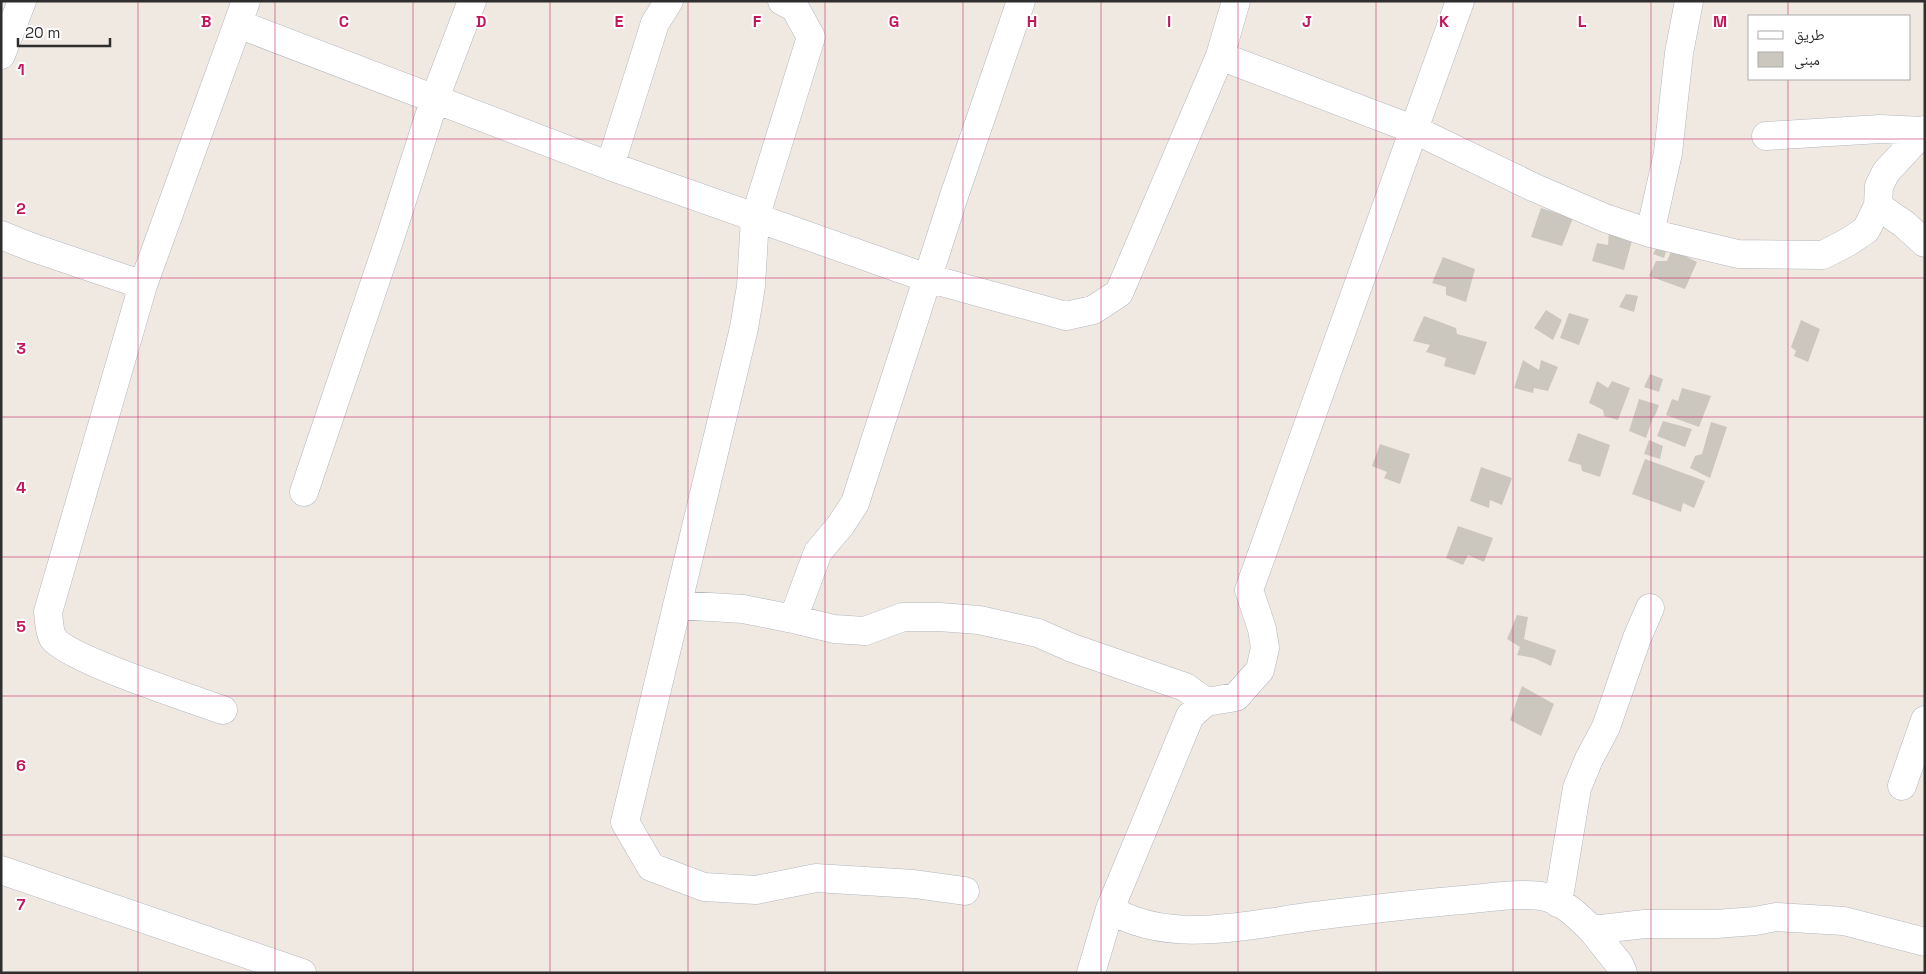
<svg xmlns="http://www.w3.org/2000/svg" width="1926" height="974" viewBox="0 0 1926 974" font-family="'Space Grotesk','Noto Naskh Arabic',sans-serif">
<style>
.building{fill:#cbc7bf}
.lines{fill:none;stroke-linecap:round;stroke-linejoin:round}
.street-casing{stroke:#b4b7c1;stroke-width:29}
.street{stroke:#fff;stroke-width:28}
.grid{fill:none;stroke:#c2185b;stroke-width:1;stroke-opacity:0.55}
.grid-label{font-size:16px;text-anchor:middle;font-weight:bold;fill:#c2185b;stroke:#fff;stroke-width:4;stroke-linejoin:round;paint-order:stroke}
</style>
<rect width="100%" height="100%" fill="#efe9e1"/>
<path class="building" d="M1541,208L1573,218L1562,246L1531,237Z
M1609,230L1633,237L1624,270L1592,261L1597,243L1608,245Z
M1658,245L1667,248L1664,258L1653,254Z
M1672,249L1697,262L1685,289L1649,276L1656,261H1667Z
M1443,257L1475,269L1466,302L1446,295V287L1432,283Z
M1626,294L1638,296L1634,312L1619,307Z
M1546,310L1562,320L1553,340L1534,328Z
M1569,313L1589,319L1579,345L1560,338Z
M1424,316L1456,328L1457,334L1487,342L1475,375L1444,366L1446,358L1426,352L1430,345L1413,341Z
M1801,320L1820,329L1808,362L1794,356L1796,351L1791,347Z
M1523,360L1539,370L1541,360L1558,367L1548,391L1534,388L1533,393L1514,388Z
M1650,374L1663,379L1659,392L1644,387Z
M1597,381L1608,388L1612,381L1630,388L1618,420L1604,416L1603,410L1589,403Z
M1682,388L1711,396L1699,427L1666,415L1672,399L1678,401Z
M1639,399L1659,405L1655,416L1653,417L1646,438L1629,431Z
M1663,421L1692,429L1685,447L1657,436Z
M1711,422L1727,427L1710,478L1690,468L1695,456L1702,454Z
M1578,433L1610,445L1600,477L1582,471L1581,465L1568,461Z
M1649,440L1663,446L1660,459L1644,454Z
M1380,444L1410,454L1400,484L1384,478L1387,472L1372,466Z
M1645,459L1705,481L1694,508L1683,503L1681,512L1632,494Z
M1481,467L1512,478L1502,505L1490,500L1489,508L1470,501Z
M1458,526L1493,538L1484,562L1468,555L1463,565L1446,558Z
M1517,615L1528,617L1524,639L1556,650L1551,666L1534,658L1517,655L1520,647L1507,639Z
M1522,686L1554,704L1541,736L1510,720Z"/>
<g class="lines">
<g class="street-casing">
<path id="street" d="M782,1L795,8L811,37L755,218L751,286L744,328L625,822L651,867L704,887L756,890L816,878L914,884L965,891
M238,24L610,166L927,278L1066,316L1093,310L1119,293L1220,56L1236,1
M1,55L22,1
M1220,56L1415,130L1535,188L1605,218L1650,233L1738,254L1823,255L1848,242L1866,230L1878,206L1879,186L1886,172L1925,130
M1766,136L1880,129L1923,131
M610,166L655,23L669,1
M1878,206L1904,224L1925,243
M1650,233L1668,153L1679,53L1689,1
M1,235L31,247L143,285
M304,492L391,235L435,98L472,1
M677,605L743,609L793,619L834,629L865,631L903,617H939L979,620L1038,633L1072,648L1185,687L1206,702
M793,619L818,552L840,526L855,503L954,196L1021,1
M223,710C194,700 66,658 53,638C49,632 49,619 48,612L143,285L246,1
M1902,786L1925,720
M1,870L302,973
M1558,903L1577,788L1589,759L1606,727L1637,638L1650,608
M1110,909C1169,946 1250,924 1315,916C1364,910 1413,904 1462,900C1486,898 1523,892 1546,897C1564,902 1579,917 1592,930L1645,924H1716L1755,921L1776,917L1844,921L1925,942
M1592,930L1619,964L1623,973
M1091,973L1110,909L1190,716L1206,702L1236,697L1260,670L1265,648L1262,629L1249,590L1460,1"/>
</g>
<use href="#street" class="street"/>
</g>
<path class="grid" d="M138,1V973M275,1V973M413,1V973M550,1V973M688,1V973M825,1V973M963,1V973M1101,1V973M1238,1V973M1376,1V973M1513,1V973M1651,1V973M1788,1V16M1788,79V973M1,139H1925M1,278H1925M1,417H1925M1,557H1925M1,696H1925M1,835H1925"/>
<g class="grid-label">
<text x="206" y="27">B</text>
<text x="344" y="27">C</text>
<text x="481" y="27">D</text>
<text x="619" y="27">E</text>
<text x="757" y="27">F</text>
<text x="894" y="27">G</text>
<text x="1032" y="27">H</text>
<text x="1169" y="27">I</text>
<text x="1307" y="27">J</text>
<text x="1444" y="27">K</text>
<text x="1582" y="27">L</text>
<text x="1720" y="27">M</text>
<text x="21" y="75">1</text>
<text x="21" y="214">2</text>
<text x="21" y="354">3</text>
<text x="21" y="493">4</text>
<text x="21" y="632">5</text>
<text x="21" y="771">6</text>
<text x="21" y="910">7</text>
</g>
<rect width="1926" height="974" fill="none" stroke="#2e2e2e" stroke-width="5"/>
<rect x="1748" y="15" width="162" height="65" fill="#ffffff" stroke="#ababab"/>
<rect x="1758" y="31" width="25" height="8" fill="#ffffff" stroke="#ababab"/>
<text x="1794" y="40" font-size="15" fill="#2e2e2e">طريق</text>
<rect x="1758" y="52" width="25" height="15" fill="#cbc7bf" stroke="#ababab"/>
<text x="1794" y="65" font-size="15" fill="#2e2e2e">مبنى</text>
<path d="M18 38v8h92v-8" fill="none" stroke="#2e2e2e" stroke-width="2.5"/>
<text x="25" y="38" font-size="15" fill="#2e2e2e" stroke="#ffffff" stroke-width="4" paint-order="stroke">20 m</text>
</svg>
